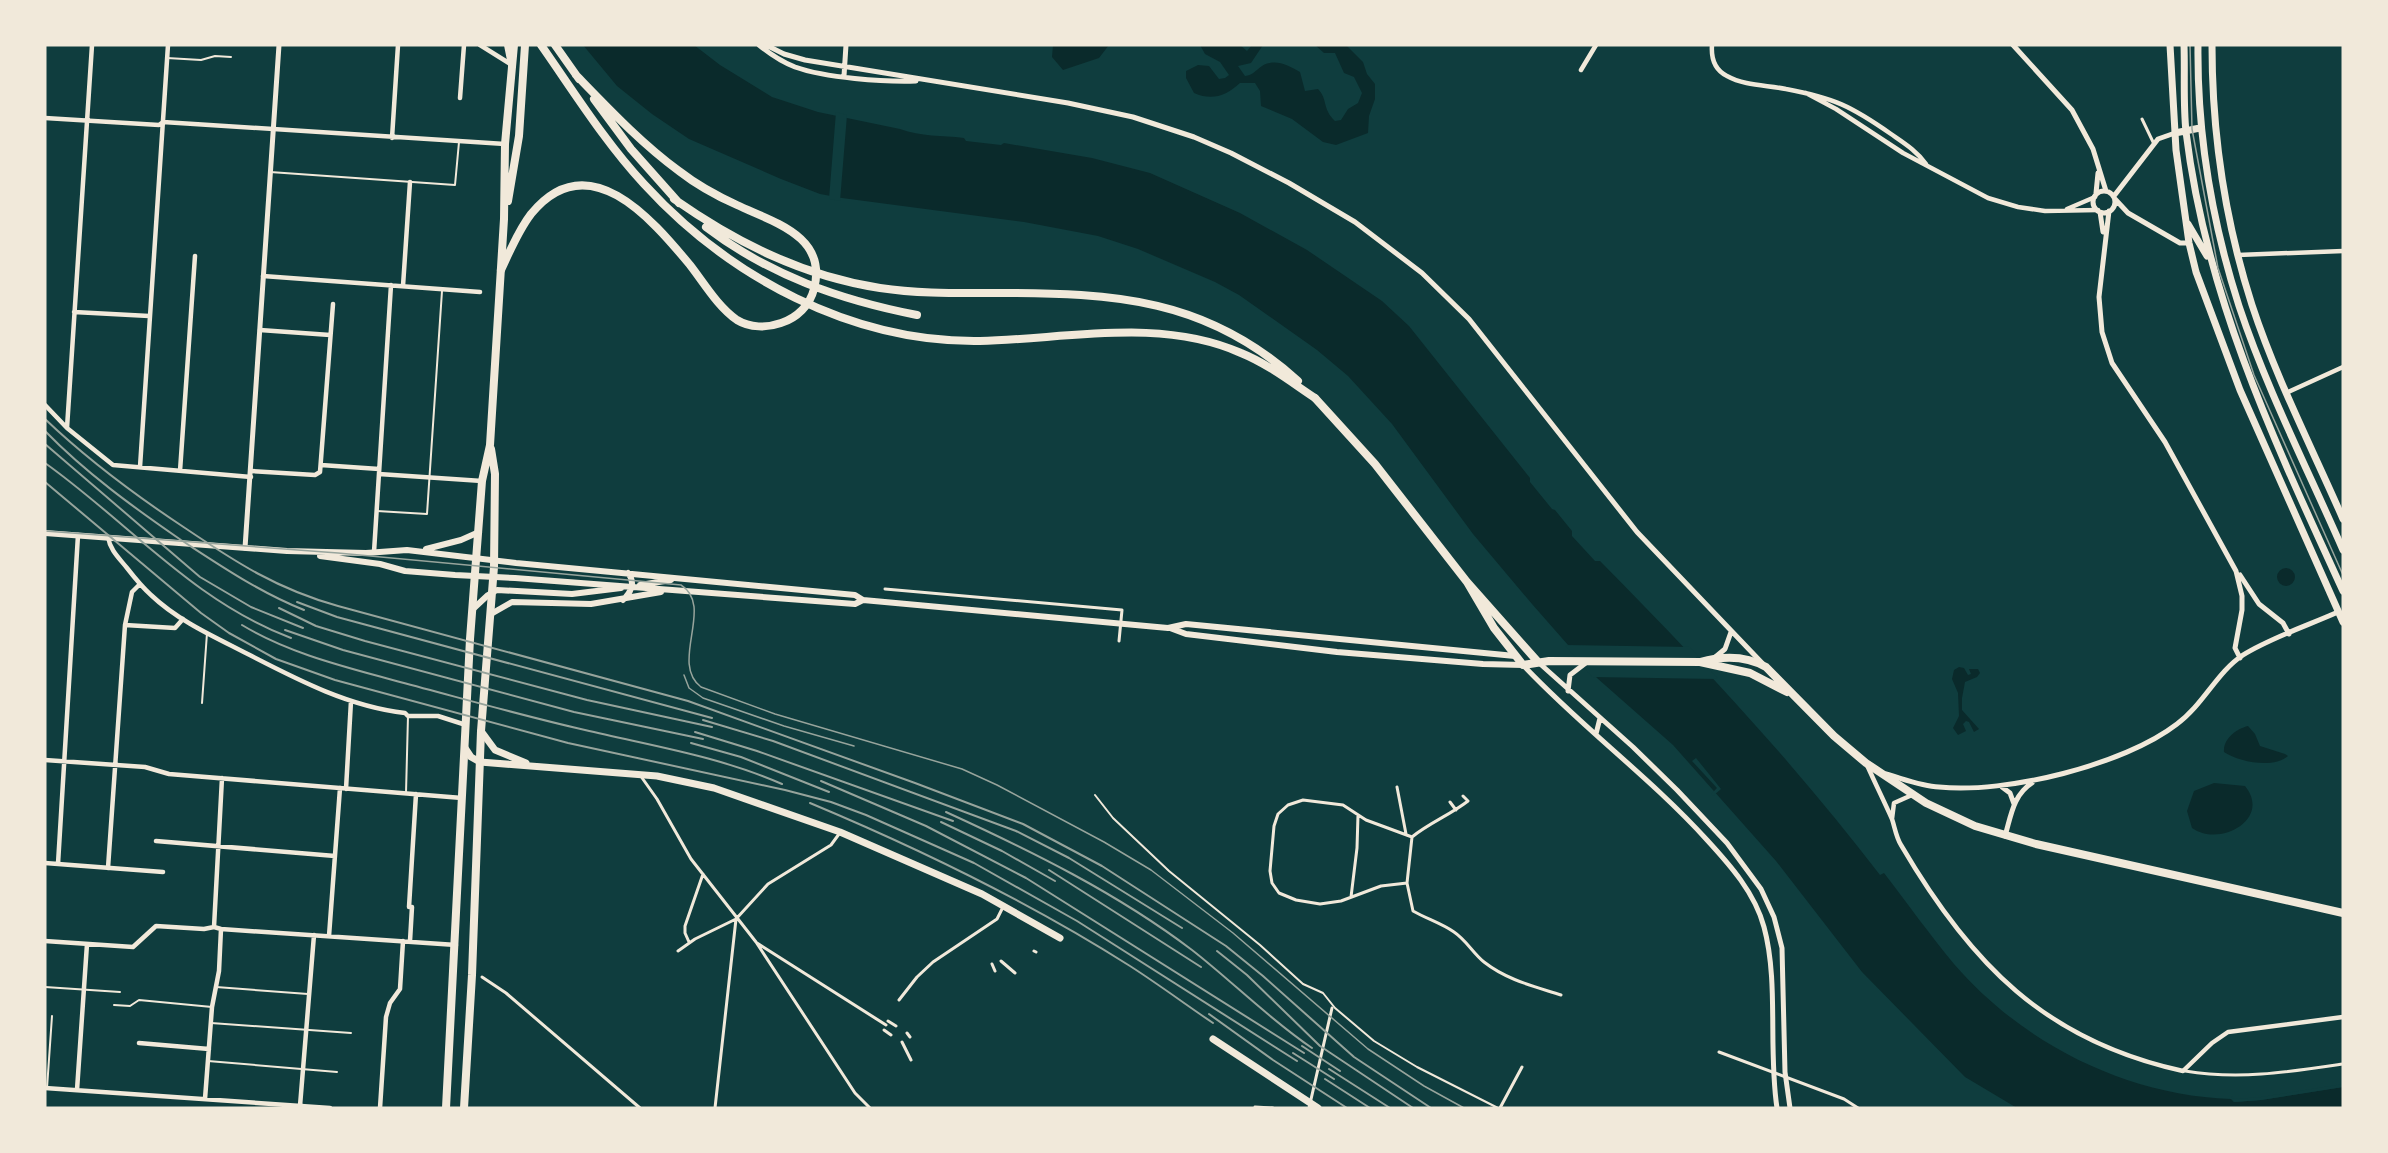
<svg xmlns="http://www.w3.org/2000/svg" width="2388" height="1153" viewBox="0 0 2388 1153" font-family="'PT Sans',sans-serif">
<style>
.water{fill:#0a2a2b}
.pier{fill:#0f3d3e}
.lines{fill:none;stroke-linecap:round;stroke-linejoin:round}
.service{stroke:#f1e9da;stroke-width:2}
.pedestrian{stroke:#f1e9da;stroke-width:3}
.minor{stroke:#f1e9da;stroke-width:4.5}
.tertiary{stroke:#f1e9da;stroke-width:5}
.secondary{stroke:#f1e9da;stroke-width:6}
.primary{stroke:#f1e9da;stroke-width:7}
.trunk{stroke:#f1e9da;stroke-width:8}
.motorway{stroke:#f1e9da;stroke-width:8}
.tram{stroke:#97a49c;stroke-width:1.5}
.rail{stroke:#97a49c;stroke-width:2}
</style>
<rect width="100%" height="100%" fill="#0f3d3e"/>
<path class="water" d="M583,45H694L720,65L772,97L818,112L900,129C921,137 942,135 964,138L966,141L1001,145L1004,143L1092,158L1150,173L1240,213L1307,250L1382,301L1409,326L1530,478V482L1552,509L1555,510L1572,531V536L1595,561H1600C1699,661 1794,763 1880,875L1884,873C1907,903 1930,935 1954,964C2023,1044 2126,1095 2231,1099L2234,1102L2261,1100L2343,1087V1108H2017L1965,1077L1862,972L1776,861L1673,745L1597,678L1532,604L1473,534L1392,424L1348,376L1317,350L1239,295L1215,282L1138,249L1098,236L1024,222L842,198L820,194L781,179L689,139L652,114L617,86Z
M1053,45H1109L1099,58L1063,70L1052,57Z
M1200,45H1240L1247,51L1252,45H1263L1251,63L1238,66L1245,76C1253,75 1255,71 1262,66C1275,58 1288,65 1300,72L1305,91L1318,89C1328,99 1322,109 1335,121L1341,120L1348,109L1358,103L1362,93L1354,77L1344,73L1335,53H1324L1315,45H1346L1363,62L1367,74L1375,84V99L1369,116L1368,133L1336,145L1323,142L1292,119L1261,106L1260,91L1255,83H1240C1226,96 1212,101 1194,93L1186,78V71L1198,65L1209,66L1219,79L1225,78L1229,75L1220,62L1205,54Z
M2277 577a9 9 0 1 1 18 0a9 9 0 1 1-18 0Z
M1959,667L1964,668L1968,675L1971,674L1969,669H1978L1980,673L1977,677L1965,682L1962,698V710L1979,729L1974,732L1969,722L1966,721L1963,724L1966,731L1958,735L1953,728L1959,716L1958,693L1952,679L1954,670Z
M2248,726L2255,734L2260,746L2285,754L2288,756C2273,769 2239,762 2224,752C2223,739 2236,729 2248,726Z
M2214,783L2245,786C2272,819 2220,848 2192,828L2187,811L2194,791Z"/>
<path class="pier" d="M836,112L847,115L840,201L829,199Z
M1565,645L1690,647L1718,679L1592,677Z
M1696,758L1721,789L1713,796L1711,794L1717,788L1692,761Z
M2343,1084V1087L2261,1100L2234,1102L2231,1096L2235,1099L2261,1097Z"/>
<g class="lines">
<path class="service" d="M167,58L201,60L215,56L231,57
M270,172L455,185L459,142
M377,511L427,514L442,291
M202,703L207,633
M406,793L408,716
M1095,795L1113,818L1169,871L1260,945L1303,984L1323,993L1335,1008L1374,1041L1417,1067L1498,1108
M45,987L120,992
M216,987L308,994
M114,1005L130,1006L139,1000L212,1007
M211,1023L351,1033
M208,1061L337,1072
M47,1088L52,1016"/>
<path class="pedestrian" d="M2142,119L2154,144
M885,589L1122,610L1119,641
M640,775L657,799L691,859L756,942L855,1093L870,1108
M1397,787L1406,834
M1463,796L1468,801C1450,815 1429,823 1412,837L1407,883L1413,911C1427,919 1441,923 1454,932C1466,940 1473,953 1484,962C1507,980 1533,986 1561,995
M1450,802L1456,810
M1407,883L1381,886L1341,901L1320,904L1296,900L1279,893L1272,883L1270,871L1274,826L1278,814L1288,805L1303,800L1343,805L1366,820L1412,837
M1351,897L1357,848L1358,815
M689,942L685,933V926L703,874
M757,943L886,1025
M678,951L695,939L736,919L768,884L831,845L839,834
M1034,951L1036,952
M1001,961L1015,973
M992,964L995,971
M482,977L506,993L640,1108
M899,1000L917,977L933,962L997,919L1003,907
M888,1021L896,1026
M884,1030L891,1035
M907,1033L910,1037
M902,1042L911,1060
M1719,1052L1844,1099L1858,1108
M2185,1071C2239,1080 2289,1072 2343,1064
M1255,1107L1273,1108
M715,1108L736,919
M1309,1108L1332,1008
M1500,1108L1522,1067"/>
<path class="minor" d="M480,45L512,65
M1712,45C1711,58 1715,70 1727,76C1745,86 1767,85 1786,89C1834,98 1851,106 1891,134C1904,143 1917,151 1926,164
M1581,70L1596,45
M1806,93L1836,109L1903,153L1988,198L2018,207L2045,211L2098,210
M460,98L464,45
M45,118L159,125L163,122L505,144
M392,138L398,45
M2067,209L2095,197
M2238,255L2343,251
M263,276L480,292
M403,286L410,182
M74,312L149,316
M260,330L330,335
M2286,393L2343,367
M45,405L67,428L113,465L251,477
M67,428L92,45
M321,465L379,469
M140,467L168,45
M180,471L195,256
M251,471L315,475L320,472L333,304
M379,474L482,481
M108,537C110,550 119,558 127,568C134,577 142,587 151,595C174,617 204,632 232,646C287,674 343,706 405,713L408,716H438L466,725
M374,552L391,285
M125,625L175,628L183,619
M45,760L145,767L169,774L462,798
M1867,765C1875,783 1884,801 1892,819C1895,828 1896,837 1901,845C1970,963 2045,1041 2183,1071L2212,1043L2228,1032L2343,1017
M222,778L214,927L221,929L456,945
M346,789L351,701
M1892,819L1894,803L1912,795
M156,841L335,856
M45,863L163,872
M58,864L78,535
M108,868L125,625L132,592L140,584
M329,936L340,788
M45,941L133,947L156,926L204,929L214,927
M410,941L412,907H409L416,794
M139,1043L209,1049
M45,1088L330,1108
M77,1090L87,944
M205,1099L212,1007L219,971L221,929
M300,1106L314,935
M380,1108L386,1017L390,1003L400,989L403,941"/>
<path class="tertiary" d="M759,45C770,54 782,62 795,67C826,78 883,82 916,81
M766,45L784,54L805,60L1068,103L1133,117L1194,137L1231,153L1289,183L1355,222L1422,273L1469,319L1637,532L1763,664
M2013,45L2072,110L2093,149L2106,191
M844,76L846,45
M2093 202a11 11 0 1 1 22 0a11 11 0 1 1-22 0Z
M2096,193L2098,173
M2114,196L2158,139L2175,133
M2115,199L2128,213L2180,243H2189
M2109,211L2099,297L2102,332L2112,363L2165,442L2236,571L2242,596V610L2235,648L2240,658
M2100,212L2103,232
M245,548L279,45
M2240,575L2259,604L2283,623L2289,634
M1713,659L1725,649L1731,632
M1538,662L1633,747L1677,790L1727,843L1761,889L1774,917L1782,948L1785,1072L1790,1108
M1523,665C1581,727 1650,777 1707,840C1730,865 1755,893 1764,927C1779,982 1768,1050 1777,1108
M1568,691L1570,675L1587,662
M1596,734L1600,718
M1886,774C1904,779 1921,786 1939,787C2006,794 2124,765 2177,724C2203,705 2217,672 2243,655C2270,638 2309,625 2338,612
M2002,787L2010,793L2014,804
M2005,836C2011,816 2013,795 2032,783"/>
<path class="secondary" d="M45,533L287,551L366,553L407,550L516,563L855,595L863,600L1168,628L1186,624L1515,656
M426,549L461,540L479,532
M320,556L380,564L405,571L455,575L515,578L855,604L863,600
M640,585L671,580
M623,600C631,592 636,583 628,573
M473,609L488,595L497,590L572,594L621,588
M491,614L512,602L591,604L661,592
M1170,628L1186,634L1337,652L1483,664L1523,665"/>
<path class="primary" d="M2170,45L2176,150L2189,243L2196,272L2240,390L2343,622
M2184,45C2185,74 2183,103 2186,132C2206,297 2274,441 2343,591
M2198,45C2197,133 2212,222 2239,306C2267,390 2308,470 2343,550
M2212,45C2212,133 2225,221 2252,305C2276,378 2312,448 2343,519
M2175,133L2200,128
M2188,224L2207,256
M481,731L495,750L526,763
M465,748L471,757L480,762L657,776L714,788L840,832L982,894L1060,938
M1213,1039L1318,1108"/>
<path class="trunk" d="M508,201L519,136L525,45
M1315,398L1375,464L1467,582L1538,662
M1467,582L1494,628L1523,665L1549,661L1700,662L1750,673L1787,692
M1700,662C1722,656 1745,655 1766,667L1834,736L1866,763L1926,803L1975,826L2036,844L2343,913
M446,1108L470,639L482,481L490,445L504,219L505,144L514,45
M464,1108L472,975L481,731L494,567L495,474L491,449"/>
<path class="motorway" d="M508,45L512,65
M541,45C574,92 605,142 644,184C729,277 852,343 980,341C1066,339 1160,317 1241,353C1268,364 1291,382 1315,398
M555,45L579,79
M594,99L631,149L679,203
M674,199C737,243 803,276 880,288C919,294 958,293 998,293C1114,293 1207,298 1298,381
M706,227C769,275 840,300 917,315
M501,270C510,251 518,231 531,214C588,144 651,218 690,265C704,283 718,307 737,320C750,328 767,328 781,323C797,318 810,305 814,289C828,236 773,222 737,205C717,196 697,185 679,171C641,143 609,109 576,75"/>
<path class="tram" d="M2190,45L2192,129L2218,268L2254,375L2343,575
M45,531L338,553L681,585C715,606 669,663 701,687L775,714L962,769L997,785L1104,842L1151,870L1233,933L1368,1049L1424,1086L1464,1108
M684,675L689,688L703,698L784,726L854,746"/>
<path class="rail" d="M45,419C88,460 135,495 185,528C237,563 277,589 338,606L688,701L915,783L1023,824L1102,866L1226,946L1263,976L1354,1057L1431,1108
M45,431C86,473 133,507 181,540C221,566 259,592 304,610
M45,444L200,577L251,607L303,628
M45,463C128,522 193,601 291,638
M45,482L201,613L229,633L276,659L335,680L568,743L785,790L831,802L866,815L974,863L1077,921L1297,1061
M297,602L337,617L712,718
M279,608L316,626L365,641L587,700L712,727
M242,625C290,654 346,667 400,682C461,698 523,716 585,730C652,746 718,756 782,784
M285,630L343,650L574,712L703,739
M703,720L773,741L1016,831L1069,858L1182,928
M695,732L757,751L953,821
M691,743L741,757L829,792
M821,781L926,826L1026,878L1304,1053
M810,803C920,849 1029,902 1130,966C1158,984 1185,1004 1213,1023
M946,812C1031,851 1117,893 1192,950C1233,982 1269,1019 1312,1048
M941,822L1002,851L1055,881
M1049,870L1201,967
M1217,951L1247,975L1320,1046L1413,1108
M1209,1014L1273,1060L1347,1108
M1302,1046L1340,1071
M1293,1053L1334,1079
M1329,1069L1390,1108
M1325,1079L1370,1108"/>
</g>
<rect width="2388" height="1153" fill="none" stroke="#f1e9da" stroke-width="93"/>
</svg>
